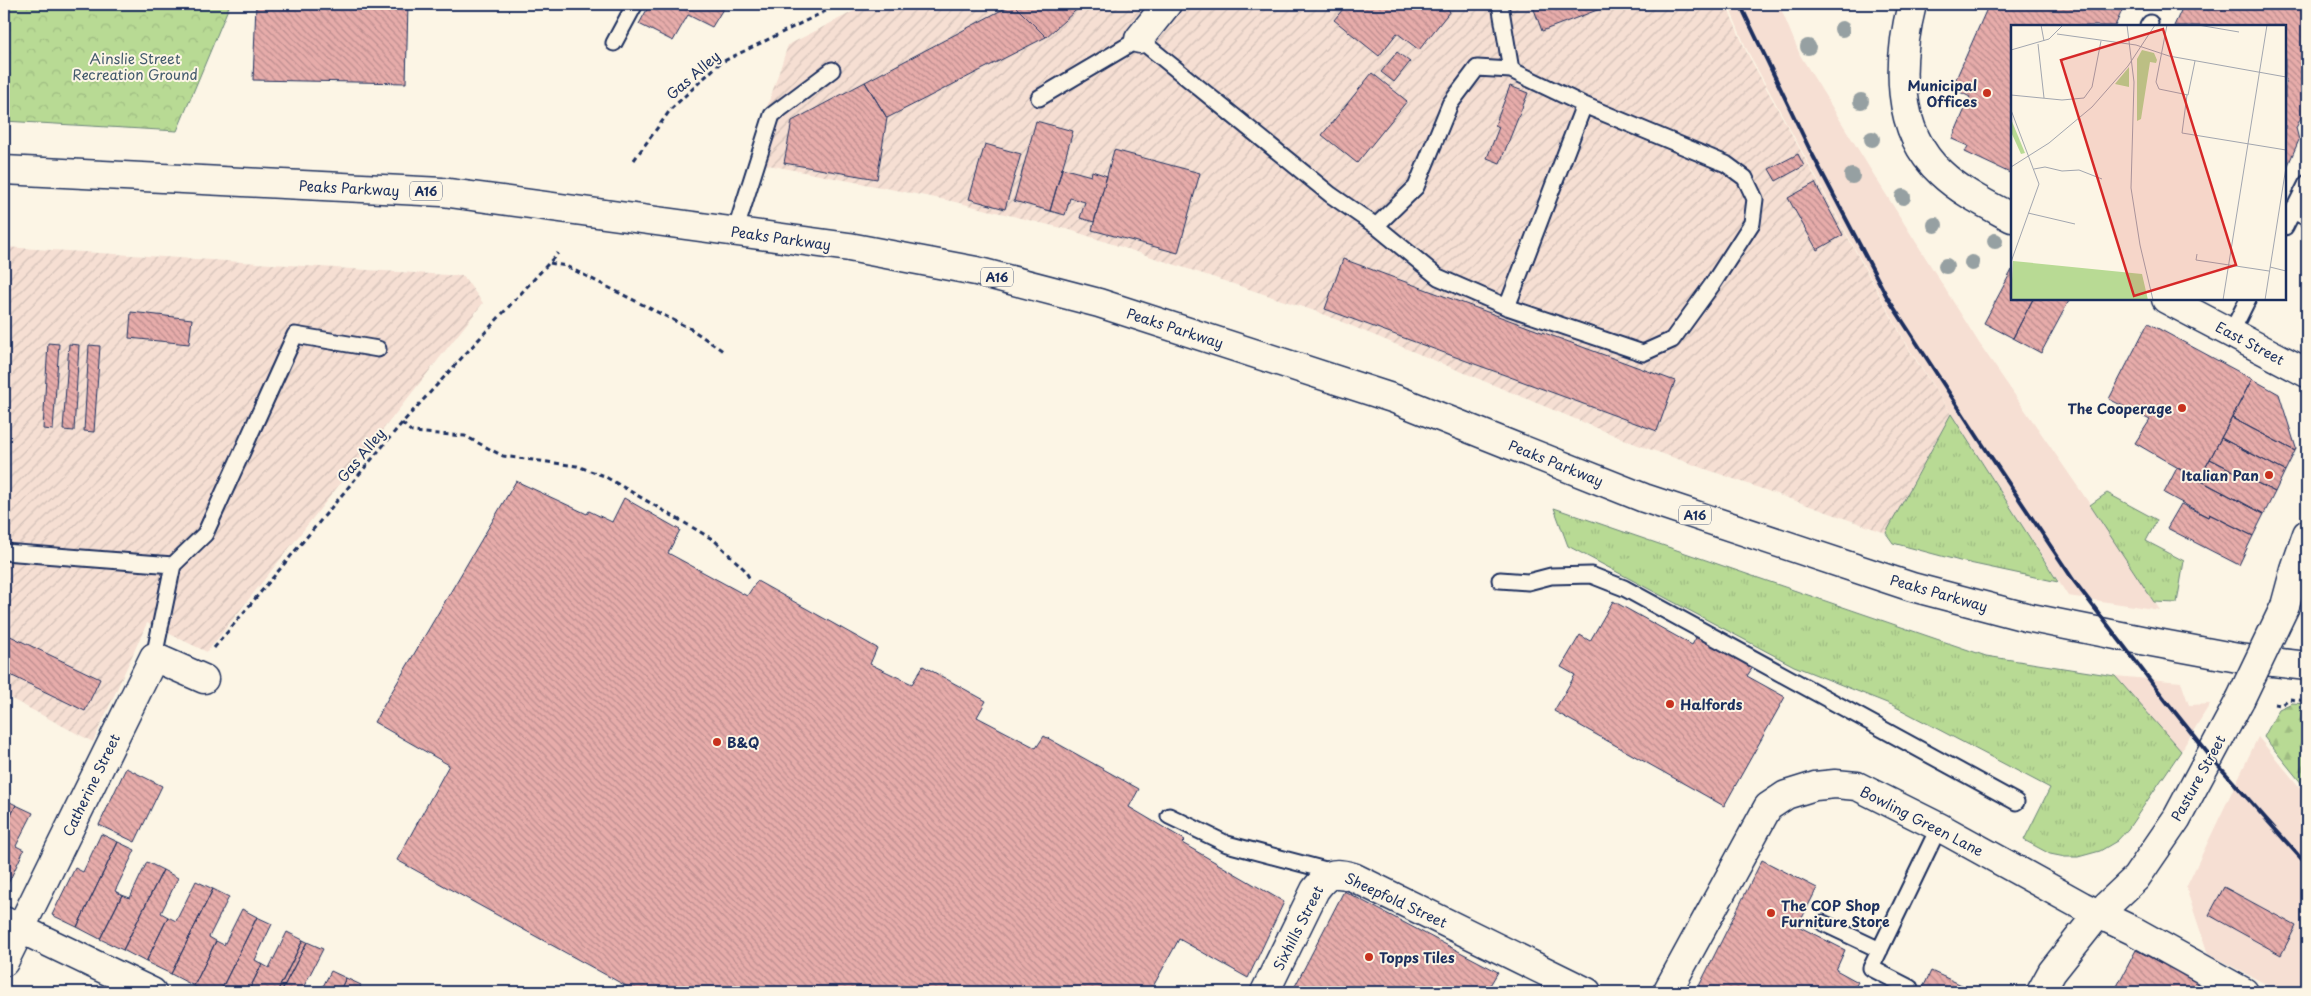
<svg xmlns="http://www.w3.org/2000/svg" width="2311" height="996" viewBox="0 0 2311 996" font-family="'Playpen Sans',sans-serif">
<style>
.built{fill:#f6dfd3}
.industrial{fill:url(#industrial-furrows)}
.grass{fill:url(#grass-tufts);stroke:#6a8479}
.forest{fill:url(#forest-firs);stroke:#6a8479}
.park{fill:url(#park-crowns);stroke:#6a8479}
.building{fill:url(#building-back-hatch);stroke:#1b2f5e}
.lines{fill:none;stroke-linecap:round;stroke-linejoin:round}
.service-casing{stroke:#1b2f5e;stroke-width:19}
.minor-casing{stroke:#1b2f5e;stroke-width:31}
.tertiary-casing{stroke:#1b2f5e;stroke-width:31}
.trunk-casing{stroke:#1b2f5e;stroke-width:31}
.path{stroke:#1b2f5e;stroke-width:3;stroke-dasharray:5 4;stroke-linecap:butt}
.service{stroke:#fcf5e5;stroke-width:15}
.minor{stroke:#fcf5e5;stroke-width:28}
.tertiary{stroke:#fcf5e5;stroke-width:28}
.trunk{stroke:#fcf5e5;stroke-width:28}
.rail{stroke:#1b2f5e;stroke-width:4}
.tertiary-bridge-casing{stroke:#1b2f5e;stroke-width:31;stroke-linecap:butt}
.tertiary-bridge{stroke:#fcf5e5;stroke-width:28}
.tree{fill:#96a0a2}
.poi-dot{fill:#c8321e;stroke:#fcf5e5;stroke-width:2}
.labels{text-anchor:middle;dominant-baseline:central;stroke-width:4;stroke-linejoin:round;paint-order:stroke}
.shield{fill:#fcf5e5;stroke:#5e6a86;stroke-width:1}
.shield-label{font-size:12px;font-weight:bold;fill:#1b2f5e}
.park-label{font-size:14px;fill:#425a6c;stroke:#fcf5e5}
.street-label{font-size:14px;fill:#1b2f5e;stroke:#fcf5e5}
.poi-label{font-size:14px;font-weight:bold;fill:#1b2f5e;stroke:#fcf5e5;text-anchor:start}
.inset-road{fill:none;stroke:#a2a6af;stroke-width:1}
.view{fill:#d62828;fill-opacity:0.15;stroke:#d62828;stroke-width:2.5}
.inset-edge{fill:none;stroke:#1b2f5e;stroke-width:2.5}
</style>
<defs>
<pattern id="industrial-furrows" width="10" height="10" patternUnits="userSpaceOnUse" patternTransform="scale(1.25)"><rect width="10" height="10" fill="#f6dfd3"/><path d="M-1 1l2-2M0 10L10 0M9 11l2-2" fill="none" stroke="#d2c0b8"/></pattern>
<pattern id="grass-tufts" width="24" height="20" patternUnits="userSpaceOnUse" patternTransform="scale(1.25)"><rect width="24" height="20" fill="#b8da94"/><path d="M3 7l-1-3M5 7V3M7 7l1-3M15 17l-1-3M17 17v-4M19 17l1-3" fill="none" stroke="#9ebb82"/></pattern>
<pattern id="forest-firs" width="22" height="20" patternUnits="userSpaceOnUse" patternTransform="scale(1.25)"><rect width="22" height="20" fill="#b8da94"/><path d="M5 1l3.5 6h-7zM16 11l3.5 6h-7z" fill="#9ebb82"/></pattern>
<pattern id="park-crowns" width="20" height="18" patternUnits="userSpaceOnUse" patternTransform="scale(1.25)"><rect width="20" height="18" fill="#b8da94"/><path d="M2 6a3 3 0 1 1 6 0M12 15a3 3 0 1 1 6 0" fill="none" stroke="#9ebb82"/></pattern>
<pattern id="building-back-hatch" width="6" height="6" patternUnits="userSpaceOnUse" patternTransform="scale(1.25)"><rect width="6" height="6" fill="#e7acaa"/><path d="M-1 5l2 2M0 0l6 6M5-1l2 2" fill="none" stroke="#ba8c8e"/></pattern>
</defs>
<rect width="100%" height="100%" fill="#fcf5e5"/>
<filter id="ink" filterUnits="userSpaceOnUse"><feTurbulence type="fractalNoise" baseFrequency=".02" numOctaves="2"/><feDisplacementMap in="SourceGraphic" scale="10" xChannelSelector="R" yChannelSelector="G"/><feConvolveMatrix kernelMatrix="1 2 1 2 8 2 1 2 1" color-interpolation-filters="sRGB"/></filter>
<g filter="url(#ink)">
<path class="built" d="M1728,4H1779L1800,55L1877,180L1979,343L2100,519L2160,610L2068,596L1910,350L1747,50Z
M2115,676L2181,682L2189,705L2210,704L2181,751Z
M2258,737L2307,796V992H2281L2208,954L2186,888Z"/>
<path class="industrial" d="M868,4H1726L1746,51L1911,353L1951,414L1886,533L1638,445L1318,312L1070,230L951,201L749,161L788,45Z
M4,247L463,276L483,303L207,652L147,623L93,742L4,695Z"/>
<path class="grass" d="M1951,414L2058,582L1960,561L1893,543L1886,533Z
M2107,493L2157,520L2146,541L2184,561L2177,603L2154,602L2090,505Z
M1554,508L1986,656L2115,676L2181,751L2128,829L2117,841L2100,851L2078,857H2065L2050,854L2024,840L2050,788L1892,705L1794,666L1568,546Z"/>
<path class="forest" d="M2292,703L2307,704V790L2264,737L2279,709Z"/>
<path class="park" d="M4,4H230L177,131L4,121Z"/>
<path class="building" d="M256,4H408L406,83L253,80Z
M650,4H726L712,27L688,15L673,41L639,24Z
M1013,4H1083L1046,37Z
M1013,4L1046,37L887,118L865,82Z
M1347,4H1441L1450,11L1419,50L1397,33L1379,56L1334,20Z
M1532,4H1613L1542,31Z
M1989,4H2125L2115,26H2012V174L1965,152L1968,146L1952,139L1970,97L1952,88Z
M2184,4H2307V105L2296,128L2299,140L2285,172V26H2174Z
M1397,52L1410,62L1394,82L1381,72Z
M1372,73L1407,101L1357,163L1322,135Z
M865,82L887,118L877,179L784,163L792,121Z
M1510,86L1528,93L1500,163L1487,158L1499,127L1495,125Z
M1036,121L1073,131L1050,211L1014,201Z
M985,144L1021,154L1005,209L969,199Z
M1114,150L1200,173L1178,253L1092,230Z
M1798,154L1804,166L1776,181L1769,169Z
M1062,168L1091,176L1092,171L1107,176L1094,222L1080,218L1085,202L1070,198L1065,215L1050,211Z
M1815,183L1843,235L1817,250L1788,198Z
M1343,259L1675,381L1657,431L1325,309Z
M2012,270V299H2033L2013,338L1984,323Z
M2033,299H2070L2041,353L2013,338Z
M131,312L192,319L189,344L129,338Z
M2148,323L2252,379L2199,480L2135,443L2150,420L2109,399Z
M48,343L59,344L53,430L43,429Z
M69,344L79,345L74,431L63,430Z
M89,345L100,346L94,432L84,431Z
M2252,379L2279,394L2296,448L2295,451L2232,418Z
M2232,418L2295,451L2285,471L2221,438Z
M2221,438L2285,471L2275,492L2210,459Z
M2210,459L2275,492L2264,514L2199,480Z
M2177,468L2264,514L2253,536L2209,514L2208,517L2164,493Z
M516,481L587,514L589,511L612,522L624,498L680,530L668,553L747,596L757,581L877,648L870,664L912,684L923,666L986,701L977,717L1036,748L1044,736L1139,789L1129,807L1185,840L1182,843L1284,902L1248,978L1179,939L1150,992H637L397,860L449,765L374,722Z
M2181,504L2208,517L2209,514L2253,536L2239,565L2167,528Z
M1613,601L1692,645L1697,636L1753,667L1747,676L1785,697L1724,806L1554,711L1575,675L1561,667L1580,635L1590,641Z
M4,633L100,679L85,711L4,672Z
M126,768L162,786L135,842L99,825Z
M4,799L16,805L4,830Z
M16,805L33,813L16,846L24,850L6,888L4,887V830Z
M101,834L118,842L77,927L52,915L75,868L83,872Z
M118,842L135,850L115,891L122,895L100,939L77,927Z
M1762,860L1817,888L1798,926L1845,950L1836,970L1858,982L1852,992H1696Z
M147,862L163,870L123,950L100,939L122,895L130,898Z
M163,870L178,878L161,913L168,917L146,962L123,950Z
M196,881L213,889L171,974L146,962L168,917L176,921Z
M2224,887L2296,926L2281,955L2209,915Z
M213,889L229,897L209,937L216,941L194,986L171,974Z
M1344,891L1498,972L1486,992H1292Z
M242,909L257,917L220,992H208L194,986L216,941L224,945Z
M257,917L272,924L255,960L262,964L248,992H220Z
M287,932L303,940L277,992H248L262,964L269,968Z
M303,940L307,942L281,992H277Z
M307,942L323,949L304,986L312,990L311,992H281Z
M2136,950L2217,992H2114Z
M331,971L346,978L339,992H320Z
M1931,971L1977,992H1921Z
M346,978L361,985L358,992H339Z"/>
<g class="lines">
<g class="service-casing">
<path id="service" d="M1500,4L1511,70
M2148,26L2150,23
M614,43L635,4
M1039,98L1139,39L1331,195L1376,226L1438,277L1507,307L1643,353L1672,340L1712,285L1752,223L1755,199L1745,178L1726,164L1584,105L1511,70L1477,68L1450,104L1416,187L1376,226
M2293,211L2307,218
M2285,227L2307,183
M735,232L772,115L832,70
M1507,307L1584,105
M2231,333L2248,299
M4,552L173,565L154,657
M173,565L205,534L295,335L378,349
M1500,580L1528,582L1551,576L1591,575L1624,588L2016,802
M1169,816L1227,844L1337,873
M1823,923L1880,950
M1908,992L1910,988L1871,968L1939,827"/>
</g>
<g class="minor-casing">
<path id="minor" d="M1139,39L1167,4
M4,921L152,992
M4,962L154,657L204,679
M1265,992L1315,890C1328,873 1333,871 1353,877L1587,992
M1667,992L1768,807L1786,795L1815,786L1835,784L1857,786L1939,827L2082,906L2134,931L2244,992"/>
</g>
<g class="tertiary-casing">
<path id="tertiary" d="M1912,4C1898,60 1894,130 1941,173C1961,192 1988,205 2012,218
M2166,299L2307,373
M2285,606L2295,569L2307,534
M2041,992L2052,972L2098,914L2136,878L2177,818L2240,700"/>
</g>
<g class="trunk-casing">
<path id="trunk" d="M4,170L442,192L849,247L976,271L1099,303L1395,399L1644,498L1912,587L2026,617L2141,640L2238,658L2307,666"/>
</g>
<path class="path" d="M634,160L671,109L720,63L840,4
M550,263L566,266L691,329L723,351
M402,423L412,432L465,436L503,456L577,466L604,476L714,540L744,569L750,579
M214,648L402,423L558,253
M2274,704L2281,705L2289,699L2307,701"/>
<use href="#service" class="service"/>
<use href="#minor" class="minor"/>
<use href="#tertiary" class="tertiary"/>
<use href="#trunk" class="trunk"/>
<path class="rail" d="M1740,4L1809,148L1887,297L1979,439L2074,581L2166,701L2210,756L2307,865"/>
<g class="tertiary-bridge-casing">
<path id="tertiary-bridge" d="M2240,700L2285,606"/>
</g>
<use href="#tertiary-bridge" class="tertiary-bridge"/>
</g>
<g class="tree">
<circle cx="1842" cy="29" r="8"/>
<circle cx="1808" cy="47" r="8"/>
<circle cx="1861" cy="101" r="8"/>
<circle cx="1872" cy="139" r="8"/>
<circle cx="1852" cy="176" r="8"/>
<circle cx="1903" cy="197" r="8"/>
<circle cx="1935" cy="225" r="8"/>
<circle cx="1995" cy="241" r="8"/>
<circle cx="1972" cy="263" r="8"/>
<circle cx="1946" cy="266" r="8"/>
</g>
</g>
<g class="poi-dot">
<circle cx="1987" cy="93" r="5"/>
<circle cx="2182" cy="408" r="5"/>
<circle cx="2269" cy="475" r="5"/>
<circle cx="1670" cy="704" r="5"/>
<circle cx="717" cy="742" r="5"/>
<circle cx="1771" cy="913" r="5"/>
<circle cx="1369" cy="957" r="5"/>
</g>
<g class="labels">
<g class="shield">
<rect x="410" y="181.5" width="32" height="19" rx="4"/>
<rect x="981" y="267.5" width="32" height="19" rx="4"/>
<rect x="1679" y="505.5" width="32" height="19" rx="4"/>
</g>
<g class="shield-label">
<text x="426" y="191">A16</text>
<text x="997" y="277">A16</text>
<text x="1695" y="515">A16</text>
</g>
<g class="park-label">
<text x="135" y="58">Ainslie Street<tspan x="135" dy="16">Recreation Ground</tspan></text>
</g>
<g class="street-label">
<text transform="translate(693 75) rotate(-41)">Gas Alley</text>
<text transform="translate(349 188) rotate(3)">Peaks Parkway</text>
<text transform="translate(781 238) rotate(8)">Peaks Parkway</text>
<text transform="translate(1175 328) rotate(18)">Peaks Parkway</text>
<text transform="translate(2250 343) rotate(28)">East Street</text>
<text transform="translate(361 455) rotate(-50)">Gas Alley</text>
<text transform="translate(1556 463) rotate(22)">Peaks Parkway</text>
<text transform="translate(1939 593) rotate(16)">Peaks Parkway</text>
<text transform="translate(2198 778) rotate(-61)">Pasture Street</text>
<text transform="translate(91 785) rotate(-64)">Catherine Street</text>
<text transform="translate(1922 821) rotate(27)">Bowling Green Lane</text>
<text transform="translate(1396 900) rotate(25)">Sheepfold Street</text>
<text transform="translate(1298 928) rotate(-63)">Sixhills Street</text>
</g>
<g class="poi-label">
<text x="1977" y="85" text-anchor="end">Municipal<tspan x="1977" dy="16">Offices</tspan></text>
<text x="2172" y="408" text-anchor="end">The Cooperage</text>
<text x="2259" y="475" text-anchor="end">Italian Pan</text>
<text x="1680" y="704">Halfords</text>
<text x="727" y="742">B&amp;Q</text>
<text x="1781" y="905">The COP Shop<tspan x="1781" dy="16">Furniture Store</tspan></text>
<text x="1379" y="957">Topps Tiles</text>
</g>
</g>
<g transform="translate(2011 25)">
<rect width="275" height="275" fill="#fcf5e5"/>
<path d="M131,25L143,28L146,35L145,38L139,37L130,94L126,96V34ZM118,42V62L104,59L108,54Z" fill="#b8da94"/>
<path d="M0,94L14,128L10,129L0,107Z" fill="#b8da94"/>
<path d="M2,236L131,249L137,275H0Z" fill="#b8da94"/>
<path class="inset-road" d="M30,0L33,16M116,0L123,57L120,163L129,220L142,275M156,0L145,57L148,64L177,70L184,36M187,0L228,7M46,9L125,20L158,31L275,52M27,19L33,73M0,25L38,14L52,0M0,70L51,75L73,73L81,62L90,16M176,70L171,108L275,125M0,85L28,159L0,237M0,142L38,118L81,82L117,41L144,0M23,144L34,142L51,146L68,145L91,154M17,188L64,199M186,229L185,235L258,246M259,242L275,246M212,275L256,0M254,275L275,142"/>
<path class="view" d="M152,4L225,240L123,271L50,35Z"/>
<rect width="275" height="275" class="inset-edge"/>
</g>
<rect width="2311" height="996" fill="none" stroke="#fcf5e5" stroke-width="20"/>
<rect x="10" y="10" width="2291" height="976" fill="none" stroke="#1b2f5e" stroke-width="2" filter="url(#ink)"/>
</svg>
